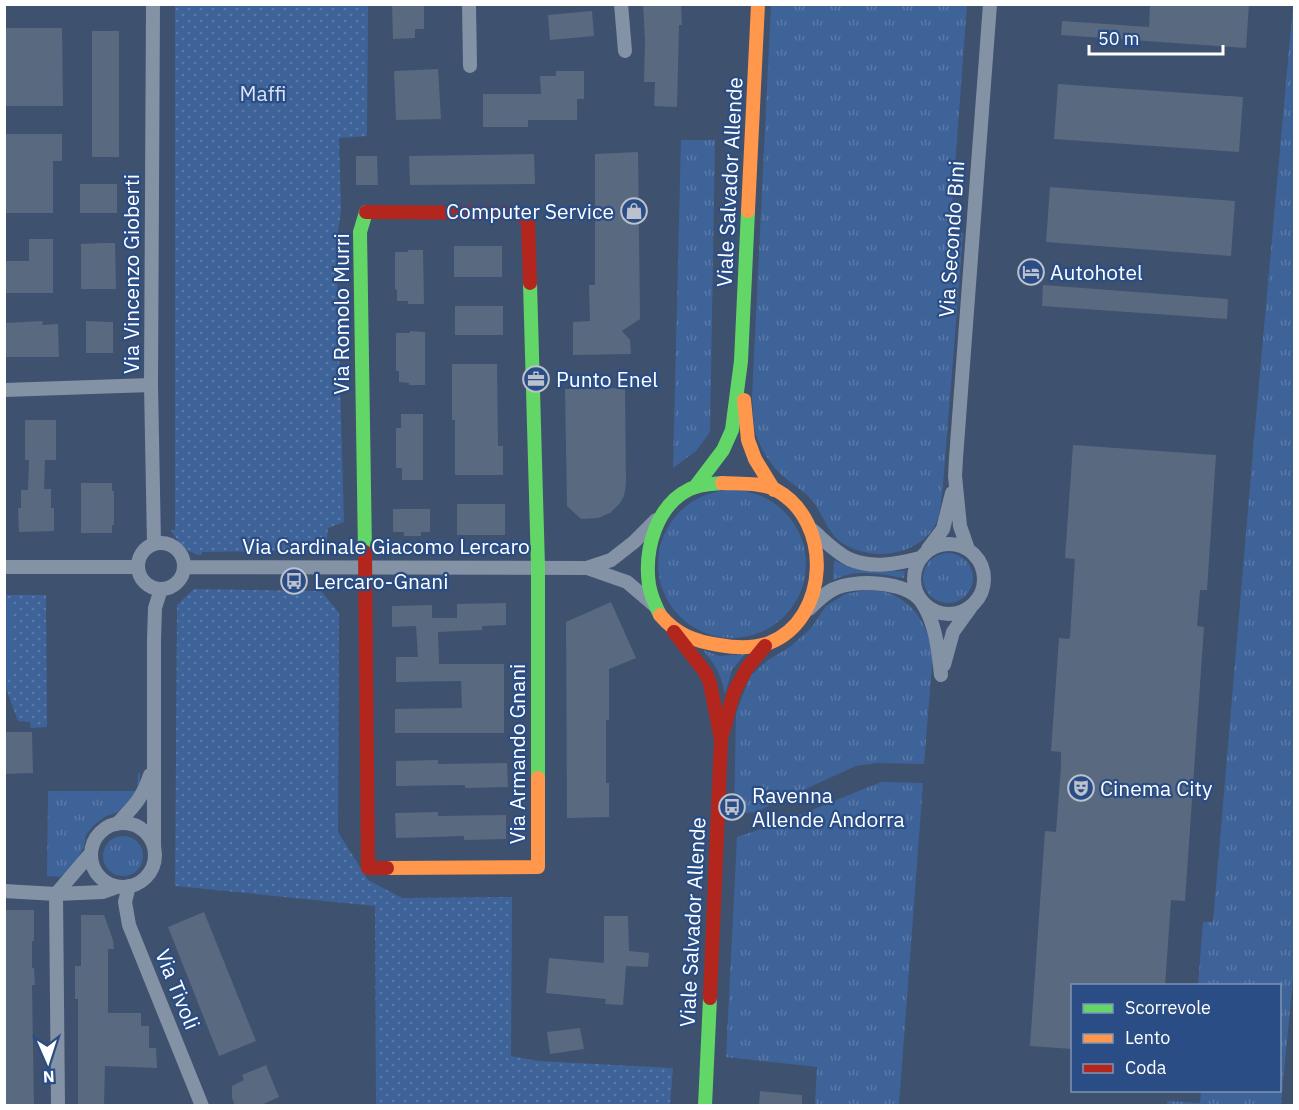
<svg xmlns="http://www.w3.org/2000/svg" width="1299" height="1110" viewBox="0 0 1299 1110" font-family="'IBM Plex Sans',sans-serif">
<style>
.grass{fill:url(#grass-tufts)}
.park{fill:url(#park-dots)}
.pitch{fill:#3e6399}
.building{fill:#596980}
.lines{fill:none;stroke-linecap:round;stroke-linejoin:round}
.street{stroke:#8492a5;stroke-width:14}
.fast{stroke:#63d668;stroke-width:14}
.slow{stroke:#ff974d;stroke-width:14}
.jam{stroke:#b3261e;stroke-width:14}
.labels{text-anchor:middle;dominant-baseline:central;stroke-width:4.5;stroke-linejoin:round;paint-order:stroke}
.park-label{font-size:21px;fill:#d7e3f6;stroke:#294d84}
.street-label{font-size:21px;fill:#fff;stroke:#294d84}
.poi-label{font-size:21px;fill:#fff;stroke:#294d84;text-anchor:start}
</style>
<defs>
<pattern id="grass-tufts" width="24" height="20" patternUnits="userSpaceOnUse" patternTransform="scale(1.5)"><rect width="24" height="20" fill="#3e6399"/><path d="M3 7l-1-3M5 7V3M7 7l1-3M15 17l-1-3M17 17v-4M19 17l1-3" fill="none" stroke="#5b7aa8"/></pattern>
<pattern id="park-dots" width="8" height="8" patternUnits="userSpaceOnUse" patternTransform="scale(1.5)"><rect width="8" height="8" fill="#3e6399"/><path d="M2 2h.1M6 6h.1" fill="none" stroke="#5b7aa8" stroke-width="1.8" stroke-linecap="round"/></pattern>
</defs>
<rect width="100%" height="100%" fill="#3e516f"/>
<path class="grass" d="M771,5H967L950,233H963L943,485C941,499 941,517 933,529C913,557 871,561 842,543C827,533 823,513 811,499C803,490 792,484 783,476C771,465 760,449 756,434C753,423 753,409 752,397Z
M1293,5H1294V967L1281,1105H1167V1101L1200,1103L1201,1091L1280,1090V986L1198,985L1203,922H1213L1254,439Z
M681,140H715L710,432L696,451L673,468Z
M658 564a74 74 0 1 1 148 0a74 74 0 1 1-148 0Z
M923 578a25 25 0 1 1 50 0a25 25 0 1 1-50 0Z
M834,560C857,573 878,572 905,571L904,578C879,574 857,568 833,580Z
M867,590C875,591 884,591 891,594C917,605 928,628 933,654L924,764L877,763L856,766L755,812L734,814L736,713L750,676L768,660L791,646L811,628L826,606L845,594Z
M703,650L720,656L745,654L732,670L725,694C721,674 716,666 703,650Z
M138,773H140V790L122,811L106,816L94,825L86,835L84,846L78,858L66,872L60,877L47,876L48,791H137Z
M881,782L923,783L899,1105H815L817,1067L726,1057L737,837L785,821Z
M103 856a20 20 0 1 1 40 0a20 20 0 1 1-40 0Z"/>
<path class="park" d="M175,5H368L367,136L339,138L341,212L336,242L344,522L328,528L326,550L202,552V555C187,554 178,542 171,530H175Z
M194,589L321,591L339,613L338,832L368,880L402,898L512,897L511,1056L538,1061L673,1068L670,1105H376L375,906L175,886L177,605Z
M5,595H46L47,727L31,728L30,722L18,721L5,686Z"/>
<path class="pitch" d="M4,606H11V673H5Z"/>
<path class="building" d="M392,4H424V29H415V38L393,39Z
M643,4H681L682,25H679L677,107L654,106L655,82H644L645,40Z
M1150,4H1249L1246,48L1061,35L1062,21L1149,27Z
M592,11L594,36L550,40L548,15Z
M4,28H62L63,106H4Z
M92,31H119V157H92Z
M438,69L441,119L396,120L394,71Z
M556,71H584V99H577V120H528V127H483V94H541L540,76H556Z
M1058,84L1243,97L1239,152L1054,139Z
M4,134H62V161H53V213H4Z
M638,152L640,319L622,331L630,340L631,354L573,355V322L590,321L589,285H595V154Z
M534,154L535,184L410,185L409,156Z
M356,156H377L378,185H356Z
M80,184H117V213H80Z
M1050,187L1235,201L1231,256L1046,242Z
M29,239H53V293H4V261H29Z
M102,243H115L116,289H81V244Z
M454,246H502V277H454Z
M408,250H423L424,304H408V301H397V290L395,289V252H408Z
M1043,285L1228,299L1227,319L1042,306Z
M455,306H503V335H455Z
M43,321L42,325L58,324L59,357H4V323Z
M86,321L113,322V353H86Z
M410,331L425,332V385H409V383L399,382V371H396V333H410Z
M452,364H497L498,446H503V475H455V420H452Z
M625,388L626,484L624,496L620,503L610,513L598,518L581,519L567,506L565,389Z
M401,414H423V480H402V468H396V428H401Z
M25,420H56V460H45L44,489H51V508H54V531L19,532L18,508H21V490H28L29,460H25Z
M1073,445L1216,455L1207,590H1200L1197,626L1204,627L1185,901L1171,900L1165,986H1072V1049L1030,1046L1045,831L1056,832L1061,766V752L1051,751L1059,638L1069,639L1070,637L1075,559L1065,558Z
M81,483H112V491H114V525H112V533H81Z
M457,504H505V535H457Z
M393,509H430V532H421V536H404V532H393Z
M611,602L636,658L609,669V720H606V783H609V817L567,818L566,622Z
M506,603V625L482,626V630L438,632L439,664H504V733H395V709L462,708L461,681L396,682V657H418L416,626L392,627V606L432,605V618H457V604Z
M4,732H32L33,773L4,774Z
M438,760V764L507,763L508,787L465,788V785L396,786V761Z
M438,812V816L506,815V839L464,840V836L396,838L395,813Z
M4,910H34V941H32V968H34L35,985H32L34,1106H4Z
M204,912L256,1041L219,1056L168,927Z
M81,915H104L113,940L114,949H108V1013H141V1026H149V1048H156L157,1068L105,1066L104,1106H78V999H75V966H81Z
M604,916H628L629,951L649,953L648,967L626,966L623,1005L605,1004L606,999L546,993L549,958L604,963Z
M580,1028L584,1049L550,1054L547,1032Z
M266,1065L279,1097L259,1106H235L232,1098V1086L244,1080L242,1075Z
M760,1091L802,1095V1106H759Z"/>
<g class="lines">
<path class="street" d="M153,4L151,385L154,543
M469,4L470,66
M621,4L625,51
M4,390L151,385
M811,529C823,539 835,552 849,559C872,569 897,564 920,558
M138 566a23 23 0 1 1 46 0a23 23 0 1 1-46 0Z
M914 579a35 35 0 1 1 70 0a35 35 0 1 1-70 0Z
M928,549L943,529L952,493
M968,549L960,526L955,476L956,458L990,4
M4,567H138
M184,567L587,568L627,582L654,605
M587,568L611,560L634,542L656,520
M809,609C816,602 825,593 834,589C854,579 906,581 921,601C936,623 938,649 941,675
M944,665L953,632L971,607
M91 855a32 32 0 1 1 64 0a32 32 0 1 1-64 0Z
M117,824C134,806 142,799 150,775
M154,846V640L155,608L161,589
M129,886L125,902L129,925L202,1106
M4,891L56,894L103,892L117,887
M56,894L58,1106
M56,894L91,853"/>
<path class="fast" d="M530,283L538,567V778
M695,487L723,450L732,430L741,361L748,211
M365,552L360,232L366,212
M660,615C655,605 651,596 649,585C644,550 656,505 690,489C700,484 711,484 722,483
M705,1106L710,998"/>
<path class="slow" d="M748,211L758,4
M744,400L748,440L755,459L774,490
M660,615C677,635 694,641 719,645C736,648 753,649 769,643C830,619 833,521 776,490C761,482 739,484 722,483
M387,868L538,867V778"/>
<path class="jam" d="M366,212L517,213L528,220L530,283
M365,552L368,868H387
M674,632L705,672L710,683L721,740L710,998
M722,735L734,692L747,668L765,646"/>
</g>
<defs>
<g id="shop-ring" transform="scale(1.35)"><circle r="9.5" fill="#294d84" stroke="#bbc2cd" stroke-width="1.5"/><path d="M-5-2.5h2.3a2.7 3.5 0 0 1 5.4 0H5L5.5 6h-11ZM-1.5-2.5h3a1.5 2.3 0 0 0-3 0Z" fill="#bbc2cd"/></g>
<g id="hotel-ring" transform="scale(1.35)"><circle r="9.5" fill="#294d84" stroke="#bbc2cd" stroke-width="1.5"/><path d="M-6-4.5h1.5V1H6V5H4.5V3h-9V5H-6ZM-4 0a1.8 1.8 0 1 1 3.6 0ZM.5 0V-2.5h3Q6-2.5 6 0Z" fill="#bbc2cd"/></g>
<g id="office-ring" transform="scale(1.35)"><circle r="9.5" fill="#294d84" stroke="#bbc2cd" stroke-width="1.5"/><path d="M-6-3h4V-5.5h4V-3h4V5H-6ZM-1-4.5V-3h2v-1.5ZM-6 0V1H6V0Z" fill="#bbc2cd"/></g>
<g id="bus-ring" transform="scale(1.35)"><circle r="9.5" fill="#294d84" stroke="#bbc2cd" stroke-width="1.5"/><path d="M-5-6H5V4H4V6H2V4H-2V6H-4V4H-5ZM-3.5-4V0h7V-4ZM-3.5 1.2v1.5H-2V1.2ZM2 1.2v1.5H3.5V1.2Z" fill="#bbc2cd"/></g>
<g id="theatre-ring" transform="scale(1.35)"><circle r="9.5" fill="#294d84" stroke="#bbc2cd" stroke-width="1.5"/><path d="M-5-5.5Q0-4 5-5.5V0Q5 5 0 6Q-5 5-5 0ZM-3.3-2.5H-1v1.5H-3.3ZM1-2.5H3.3v1.5H1ZM-2.8 1Q0 5.5 2.8 1Z" fill="#bbc2cd"/></g>
</defs>
<g fill-rule="evenodd">
<use href="#shop-ring" x="634" y="211"/>
<use href="#hotel-ring" x="1031" y="272"/>
<use href="#office-ring" x="536" y="379"/>
<use href="#bus-ring" x="294" y="581"/>
<use href="#theatre-ring" x="1081" y="788"/>
<use href="#bus-ring" x="732" y="807"/>
</g>
<g class="labels">
<g class="park-label">
<text x="263" y="93">Maffi</text>
</g>
<g class="street-label">
<text transform="translate(729 182) rotate(-87)">Viale Salvador Allende</text>
<text transform="translate(951 239) rotate(-86)">Via Secondo Bini</text>
<text transform="translate(131 274) rotate(-90)">Via Vincenzo Gioberti</text>
<text transform="translate(341 314) rotate(-90)">Via Romolo Murri</text>
<text x="386" y="546">Via Cardinale Giacomo Lercaro</text>
<text transform="translate(517 754) rotate(-90)">Via Armando Gnani</text>
<text transform="translate(692 922) rotate(-87)">Viale Salvador Allende</text>
<text transform="translate(178 989) rotate(68)">Via Tivoli</text>
</g>
<g class="poi-label">
<text x="614" y="211" text-anchor="end">Computer Service</text>
<text x="1050" y="272">Autohotel</text>
<text x="556" y="379">Punto Enel</text>
<text x="314" y="581">Lercaro-Gnani</text>
<text x="1100" y="788">Cinema City</text>
<text x="752" y="795">Ravenna<tspan x="752" dy="24">Allende Andorra</tspan></text>
</g>
</g>
<rect width="1299" height="1110" fill="none" stroke="#ffffff" stroke-width="12"/>
<rect x="1071" y="984" width="210" height="108" fill="#294d84" stroke="#7f94b5" stroke-width="1.5"/>
<rect x="1083" y="1004" width="30" height="9" fill="#63d668" stroke="#7f94b5" stroke-width="1.5"/>
<text x="1125" y="1014" font-size="18" fill="#ffffff">Scorrevole</text>
<rect x="1083" y="1034" width="30" height="9" fill="#ff974d" stroke="#7f94b5" stroke-width="1.5"/>
<text x="1125" y="1044" font-size="18" fill="#ffffff">Lento</text>
<rect x="1083" y="1064" width="30" height="9" fill="#b3261e" stroke="#7f94b5" stroke-width="1.5"/>
<text x="1125" y="1074" font-size="18" fill="#ffffff">Coda</text>
<g transform="translate(48 1062) rotate(177)" stroke="#294d84" stroke-width="4.5" paint-order="stroke">
<path d="M0-4.5L10 22L0 15L-10 22Z" fill="#ffffff"/>
<text y="-9" font-size="16" font-weight="bold" text-anchor="middle" fill="#ffffff">N</text>
</g>
<path d="M1089 45v9h134v-9" fill="none" stroke="#ffffff" stroke-width="3"/>
<text x="1098" y="45" font-size="18" fill="#ffffff" stroke="#294d84" stroke-width="4.5" paint-order="stroke">50 m</text>
</svg>
